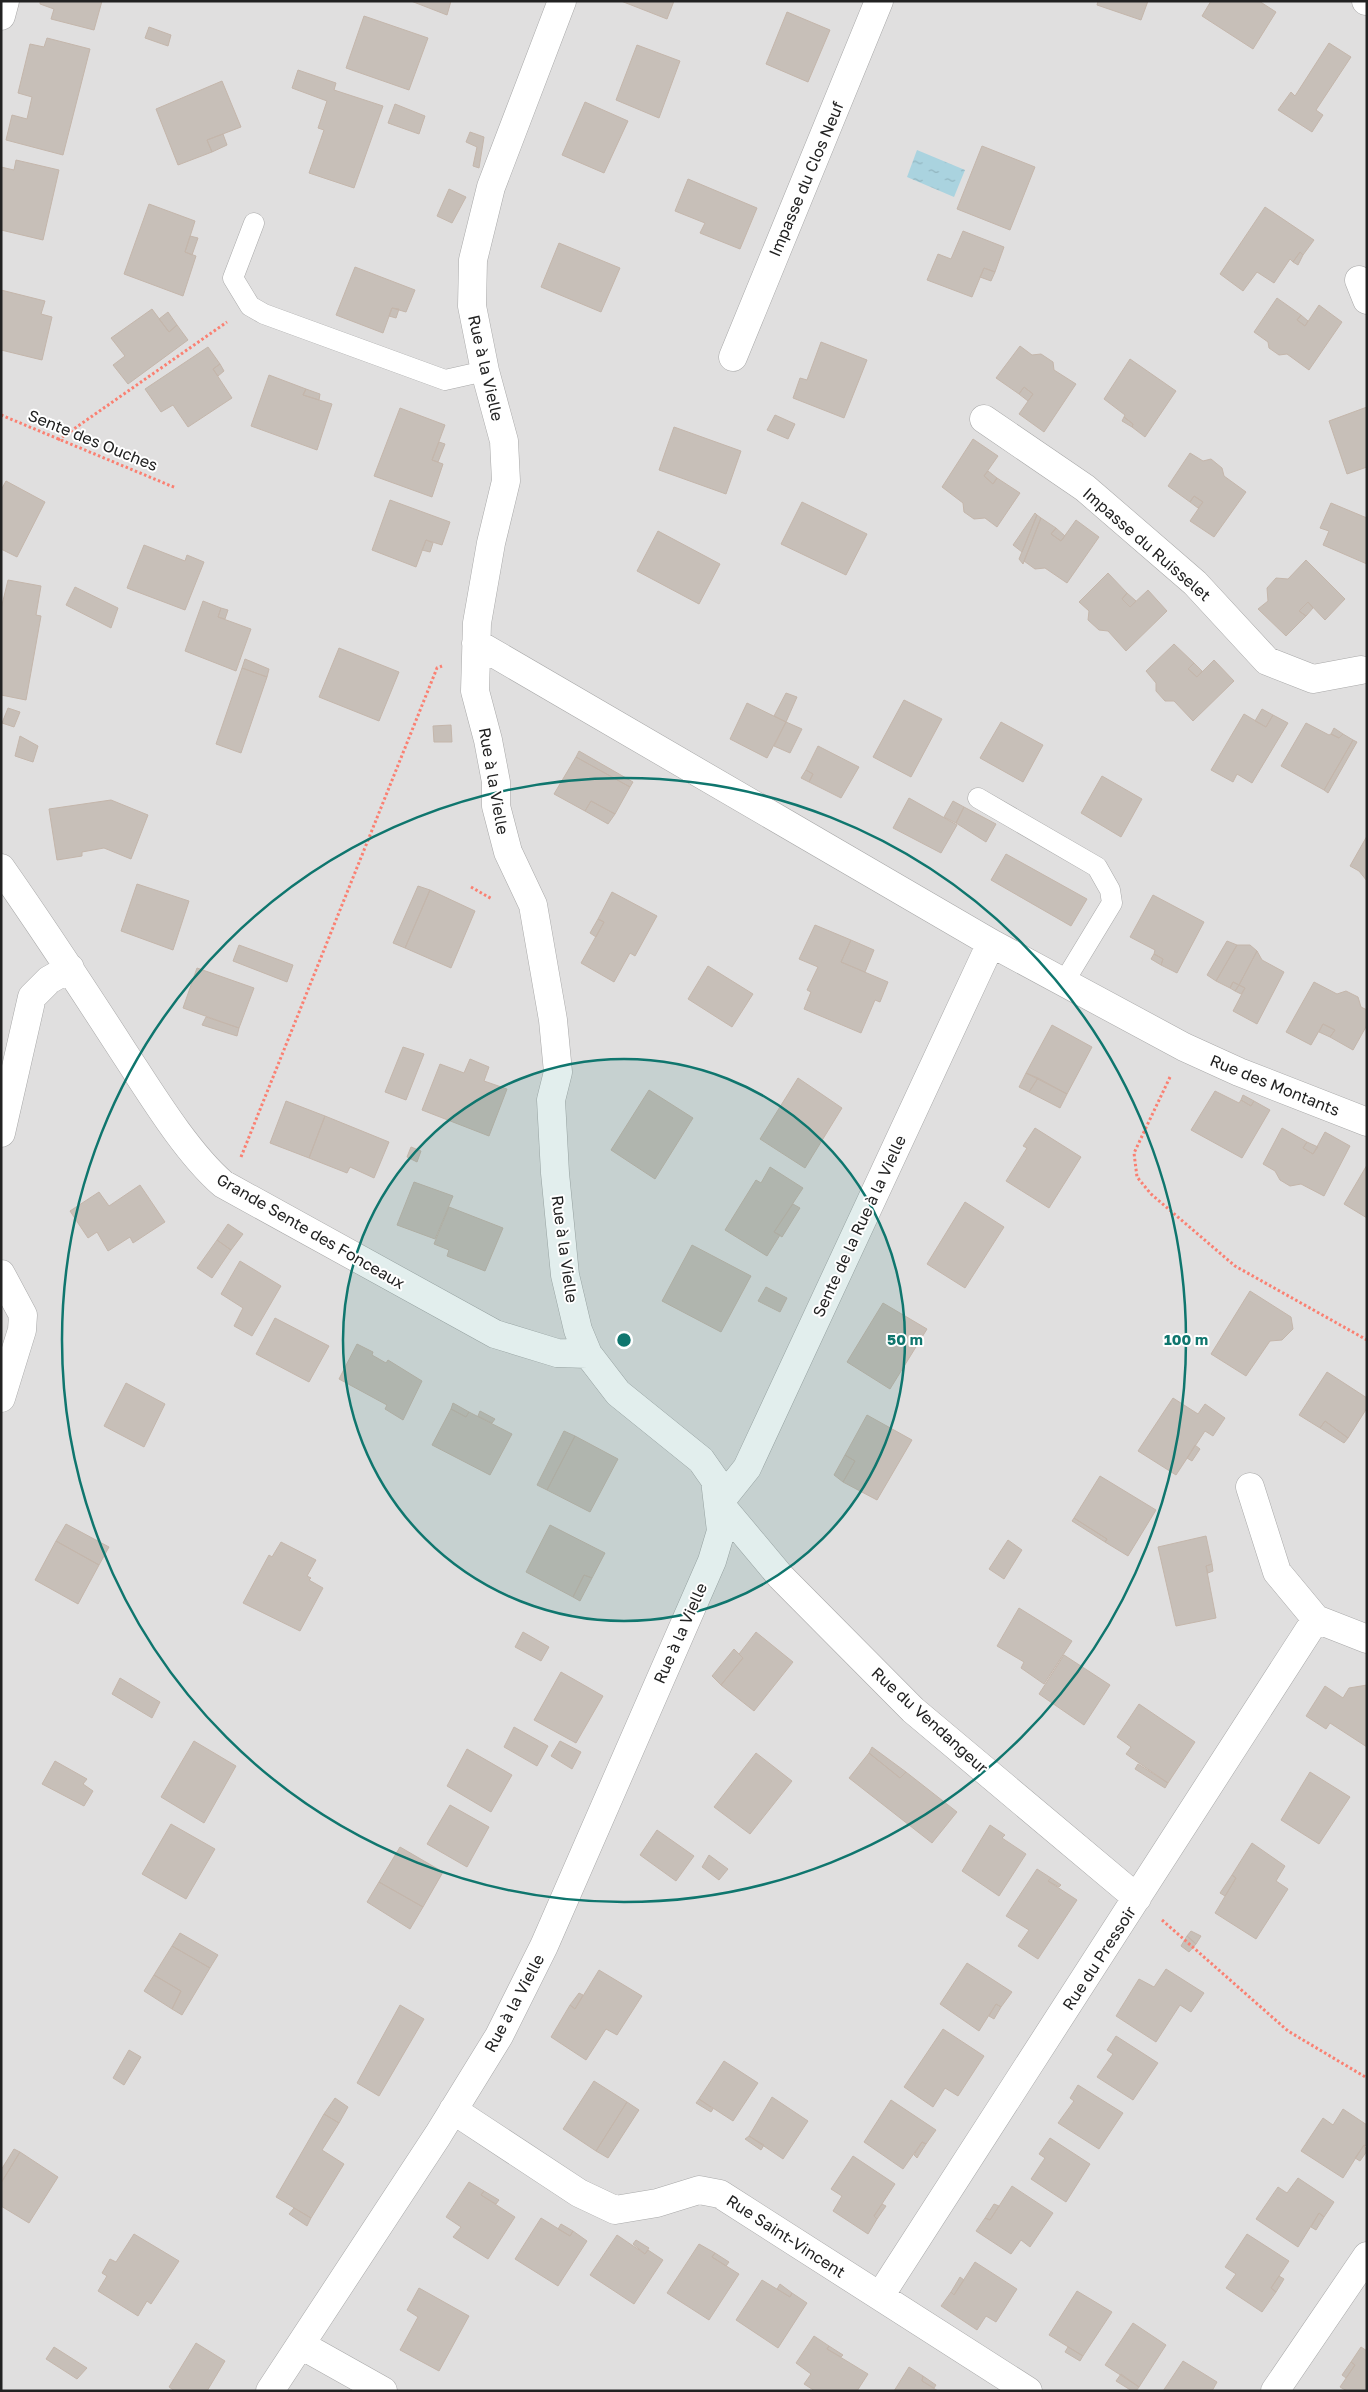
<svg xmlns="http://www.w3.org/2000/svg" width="1368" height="2392" viewBox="0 0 1368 2392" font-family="'Golos Text',sans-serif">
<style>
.residential{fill:#e0dfdf}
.water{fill:url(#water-ripples)}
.building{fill:#c7bfb8;stroke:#c4b6ab}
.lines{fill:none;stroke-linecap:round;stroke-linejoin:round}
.service-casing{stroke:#a9a9a9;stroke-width:21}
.minor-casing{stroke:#a9a9a9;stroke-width:29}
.path{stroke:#fa8072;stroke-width:3;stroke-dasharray:2.5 2.5;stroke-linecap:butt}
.service{stroke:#fff;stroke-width:20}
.minor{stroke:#fff;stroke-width:28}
.ring{fill:none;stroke:#0f766e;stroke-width:2.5}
.labels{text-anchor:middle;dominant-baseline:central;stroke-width:4;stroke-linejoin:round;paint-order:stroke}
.street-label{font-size:16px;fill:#222;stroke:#fff}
.centre{fill:#0f766e;stroke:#fff;stroke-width:2.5}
.ring-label{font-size:15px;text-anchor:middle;font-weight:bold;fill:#0f766e;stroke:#fff;stroke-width:4;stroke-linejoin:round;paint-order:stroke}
</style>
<defs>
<pattern id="water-ripples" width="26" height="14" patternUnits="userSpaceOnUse" patternTransform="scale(1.25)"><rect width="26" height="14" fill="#aad3df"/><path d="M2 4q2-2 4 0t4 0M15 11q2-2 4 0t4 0" fill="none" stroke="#92b5bf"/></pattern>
</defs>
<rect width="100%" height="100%" fill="#f2efe9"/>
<path class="residential" d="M1,1H1367V2391H1Z"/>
<path class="water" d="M917,150L965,170L954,197L907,177Z"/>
<path class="building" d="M40,1H102L94,30L51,19L54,9L40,4Z
M411,1H451L447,15Z
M621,1H674L667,19Z
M1098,1H1148L1141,20L1097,5Z
M1211,1H1259L1276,12L1253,49L1202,16Z
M787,12L830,30L808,82L766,64Z
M364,16L428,38L409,90L346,68Z
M149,27L171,35L168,46L145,38Z
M47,38L90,49L63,155L6,140L12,115L27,119L32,97L18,93L30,44L44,47Z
M1329,43L1351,57L1316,110L1323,115L1312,132L1278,110L1291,92L1295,96Z
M637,45L680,61L659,118L616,100Z
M298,70L336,83L334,90L383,106L354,188L309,173L324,130L318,128L327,101L292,88Z
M222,81L241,127L207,140L212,152L178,165L156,109Z
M585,102L628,121L604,173L562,155Z
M395,104L425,116L419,134L388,123Z
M470,132L484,137L479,168L473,166L477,147L466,142Z
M223,134L227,145L212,152L207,140Z
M982,146L1035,167L1010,230L957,209Z
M16,160L59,170L43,240L1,230V167L14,170Z
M688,179L757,208L740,249L700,233L705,223L675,211Z
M449,189L466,197L452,223L437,216Z
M149,204L195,221L185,252L196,256L183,296L124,274Z
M1265,207L1314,240L1303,255L1300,252L1293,262L1290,259L1274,283L1257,272L1243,291L1220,274Z
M963,231L1004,247L995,272L984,268L972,297L927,280L938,254L951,259Z
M190,236L198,238L192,255L185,252Z
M559,243L620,268L601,312L541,287Z
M1300,252L1303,255L1298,265L1293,262Z
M355,267L415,290L406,312L392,308L383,333L336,315Z
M984,268L995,272L991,281L980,277Z
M1,290L45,301L41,314L52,317L42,360L1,350Z
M1277,298L1301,315L1297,320L1305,326L1319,305L1342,322L1309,370L1287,354L1279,355L1269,348L1268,342L1254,332Z
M392,308L399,309L396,318L389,316Z
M152,309L169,332L177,325L188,340L128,384L113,365L125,356L111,338Z
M168,312L177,325L169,332L159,319Z
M1301,315L1308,321L1305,326L1297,320Z
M821,342L867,360L844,418L793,398L800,378L807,380Z
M1020,346L1032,355L1041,354L1053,362L1054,370L1076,384L1044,432L1019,414L1033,394L1024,387L1019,394L996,378Z
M208,347L220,364L213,369L232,398L188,427L173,405L161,412L145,389Z
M1130,359L1176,391L1145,437L1132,427L1133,424L1124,417L1125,415L1104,399Z
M220,364L224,371L218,376L213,369Z
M269,375L306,389L303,395L332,404L317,450L251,426Z
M1024,387L1033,394L1028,401L1019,394Z
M306,389L320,394L319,400L303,395Z
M1367,407V467L1347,474L1329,421Z
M400,408L445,425L432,460L443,464L432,497L374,476Z
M775,415L795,424L788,439L767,430Z
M1124,417L1133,424L1132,427L1122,421Z
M674,427L741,451L726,494L659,470Z
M973,439L998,456L984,476L993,484L997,478L1020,493L997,527L985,518L974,519L964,512L963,503L942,487Z
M439,442L445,444L438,462L432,460Z
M1190,453L1203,461L1211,459L1222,468L1224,476L1246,492L1214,537L1190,521L1203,502L1194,496L1190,502L1168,486Z
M988,471L997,478L993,484L984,476Z
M6,481L45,502L17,557L1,549V490Z
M1194,496L1203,502L1198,508L1190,502Z
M390,500L450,522L442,545L426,540L416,567L372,550Z
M802,502L867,534L846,575L781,544Z
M1331,503L1367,518V564L1323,545L1329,531L1320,528Z
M1035,513L1037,515L1022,552L1013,545Z
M1037,515L1041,518L1023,564L1019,559Z
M1041,518L1056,528L1051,534L1061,541L1076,520L1099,537L1067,583L1045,568L1035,569L1024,561Z
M1056,528L1065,536L1061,541L1051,534Z
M658,531L720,564L699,604L637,571Z
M426,540L433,543L430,552L422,550Z
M144,545L185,561L187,555L204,562L185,610L127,588Z
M1306,560L1345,599L1325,620L1308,602L1299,611L1306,616L1286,636L1258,609L1268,601L1267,588L1276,578L1288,579Z
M1108,573L1127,593L1122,599L1130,607L1148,590L1167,611L1126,651L1108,631L1099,630L1088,620L1089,611L1079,602Z
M8,580L41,586L36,615L41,616L26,700L1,695V609Z
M75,587L118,608L111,628L66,605Z
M1127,593L1136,601L1130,607L1122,599Z
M203,601L221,608L218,617L251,629L236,671L185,651Z
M1308,602L1313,608L1306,616L1299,611Z
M221,608L228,610L225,619L218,617Z
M1174,644L1194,663L1188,669L1197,677L1214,660L1234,681L1193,721L1174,701H1165L1156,691V683L1146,671Z
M339,648L399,672L379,721L319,697Z
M245,659L269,669L267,677L242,668Z
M1194,663L1202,671L1197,677L1188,669Z
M242,668L267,677L241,753L216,744Z
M786,693L797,697L786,722L774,716Z
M904,700L942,719L911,777L873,757Z
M747,703L786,722L767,758L730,739Z
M8,708L20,712L14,727L2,723Z
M1262,709L1273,715L1266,727L1255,721Z
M1244,714L1266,727L1273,715L1288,723L1252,783L1237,774L1233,782L1211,770Z
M786,722L802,729L790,753L774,746Z
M1001,722L1043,745L1023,782L980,758Z
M1306,723L1329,735L1331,734L1339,738L1343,734L1353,740L1324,790L1281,766Z
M451,725L452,742H434L433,726Z
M1334,728L1343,734L1339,738L1331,734Z
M20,736L38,746L33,762L15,756Z
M1353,740L1357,742L1328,793L1324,790Z
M818,746L859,767L841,798L809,782L813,774L806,770Z
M579,751L633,782L630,787L576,757Z
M576,757L630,787L615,814L591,801L585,811L554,794Z
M806,770L813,774L809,782L801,778Z
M1102,776L1142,799L1121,837L1081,813Z
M909,798L957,825L941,853L893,828Z
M111,800L148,815L131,859L104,848L82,852V856L57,860L49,809Z
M591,801L615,814L608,824L585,811Z
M953,801L964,807L956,823L944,817Z
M964,807L996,824L986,842L956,823Z
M1367,836V881L1359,871L1350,866Z
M1006,854L1087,899L1071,926L991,880Z
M137,884L189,901L173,950L121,931Z
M418,886L430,890L405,948L393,943Z
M430,890L475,911L451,968L405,948Z
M612,892L657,916L635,956L630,953L614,982L581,963L604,922L598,919Z
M1153,895L1204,922L1177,973L1161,965L1163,959L1154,954L1155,950L1130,937Z
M598,919L604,922L596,937L590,933Z
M815,925L851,940L841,962L888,982L880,1002L875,1000L861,1033L804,1009L811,992L807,990L818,967L799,959Z
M851,940L874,950L865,972L841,962Z
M1227,941L1237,945L1216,981L1207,975Z
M239,945L293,965L287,982L233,961Z
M1237,945H1250L1257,951L1239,985L1233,982L1230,988L1216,981Z
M1257,951L1262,960L1284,972L1257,1024L1233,1011L1245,988L1239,985Z
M1154,954L1163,959L1161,965L1151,959Z
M708,966L753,994L732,1027L688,999Z
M197,968L254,988L239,1028L183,1008Z
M1233,982L1239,985L1235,991L1230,988Z
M1314,982L1337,994L1346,991L1358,997L1361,1007L1367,1010V1025L1353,1050L1330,1037L1335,1030L1323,1024L1311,1045L1286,1032Z
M1239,985L1245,988L1241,994L1235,991Z
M206,1017L239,1028L237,1036L202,1025Z
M1323,1024L1335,1030L1330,1037L1319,1032Z
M1052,1025L1092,1047L1067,1094L1026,1073Z
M403,1047L424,1054L406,1100L385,1092Z
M470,1059L489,1067L484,1081L507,1089L489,1136L422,1110L440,1064L464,1073Z
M1026,1073L1038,1078L1029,1092L1019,1087Z
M798,1078L842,1108L805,1168L760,1139Z
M1038,1078L1067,1094L1060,1108L1029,1092Z
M649,1090L693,1118L655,1179L611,1150Z
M1215,1091L1239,1103L1241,1100L1251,1106L1254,1101L1270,1110L1242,1158L1191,1130Z
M1243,1095L1254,1101L1251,1106L1241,1100Z
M286,1101L325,1116L309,1158L270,1143Z
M325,1116L389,1142L374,1178L350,1167L347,1173L309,1158Z
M1035,1128L1081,1157L1049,1208L1006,1181L1027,1148L1023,1146Z
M1282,1128L1307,1142L1303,1148L1313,1154L1325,1132L1350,1146L1324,1196L1301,1184L1290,1186L1280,1180L1275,1171L1263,1164Z
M1307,1142L1318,1147L1313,1154L1303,1148Z
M411,1147L421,1151L417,1162L407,1157Z
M1367,1165V1218L1344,1204Z
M770,1167L803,1188L774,1232L780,1235L767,1256L725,1230L756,1180L761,1183Z
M414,1182L453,1196L435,1239L397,1225Z
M140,1185L165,1222L133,1243L130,1237L108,1251L97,1232L88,1238L70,1211L99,1192L109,1206Z
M965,1202L1004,1227L965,1288L927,1264Z
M793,1204L800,1208L782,1237L774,1232Z
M449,1207L503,1228L485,1271L447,1256L449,1250L434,1244Z
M228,1224L243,1234L231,1250L217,1240Z
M217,1240L231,1250L212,1278L197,1268Z
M692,1245L751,1276L721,1332L662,1301Z
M240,1261L281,1286L252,1336L234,1326L243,1308L221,1294Z
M766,1287L787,1298L780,1312L758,1301Z
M1250,1291L1291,1317L1293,1329L1282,1340L1270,1341L1246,1376L1211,1354Z
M883,1303L927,1329L890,1389L847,1362Z
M275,1318L329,1346L309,1382L256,1354Z
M357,1344L373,1352L372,1355L386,1363L388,1360L422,1381L403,1420L385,1409L387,1405L339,1379Z
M1327,1372L1367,1398V1408L1348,1438L1325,1421L1320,1428L1299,1415Z
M126,1383L165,1404L144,1447L104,1426Z
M1173,1398L1198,1414L1205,1404L1225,1418L1213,1436L1205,1431L1176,1475L1138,1451Z
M453,1403L469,1412L466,1417L451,1409Z
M451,1409L466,1417L469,1412L512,1434L490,1475L432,1445Z
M480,1411L495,1419L492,1423L478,1416Z
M867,1415L912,1440L877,1500L843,1482L855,1461L845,1455Z
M1325,1421L1348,1438L1344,1443L1320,1428Z
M564,1431L575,1436L547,1490L537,1485Z
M575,1436L618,1459L590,1512L547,1490Z
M1195,1445L1200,1449L1192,1461L1187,1458Z
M845,1455L855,1461L843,1482L834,1475Z
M1100,1476L1156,1510L1128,1556L1105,1542L1107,1539L1074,1518Z
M1074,1518L1107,1539L1105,1542L1072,1521Z
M66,1524L109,1547L99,1565L56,1541Z
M550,1525L605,1553L592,1578L584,1575L573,1597L526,1572Z
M1206,1536L1212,1564L1206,1566L1216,1618L1176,1626L1158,1547Z
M1008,1540L1022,1550L1004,1579L989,1569Z
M56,1541L99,1565L78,1604L35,1580Z
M281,1542L316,1560L307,1576L311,1578L309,1580L323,1588L300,1631L243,1603L269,1555L272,1557Z
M1212,1564L1213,1571L1208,1573L1206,1566Z
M584,1575L592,1578L580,1601L573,1597Z
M1019,1608L1072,1641L1044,1684L1021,1668L1024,1662L997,1646Z
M523,1632L549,1647L541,1661L515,1647Z
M756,1632L793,1662L754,1711L721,1685L743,1658L739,1654Z
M734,1649L743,1658L721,1685L712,1676Z
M1064,1655L1110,1685L1084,1725L1039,1694Z
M561,1672L603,1696L576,1743L534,1720Z
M120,1678L160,1702L152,1718L112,1694Z
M1367,1685V1747L1330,1723L1326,1729L1306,1716L1325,1686L1343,1698L1349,1688Z
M1139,1704L1195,1742L1168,1783L1126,1754L1131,1747L1117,1737Z
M514,1727L548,1746L537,1766L504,1747Z
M194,1741L236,1766L204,1823L161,1797Z
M560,1741L581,1752L572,1769L551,1756Z
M872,1747L906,1772L900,1778L869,1753Z
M467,1749L512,1775L491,1812L447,1786Z
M756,1753L792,1781L750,1834L714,1807Z
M869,1753L900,1778L906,1772L957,1812L932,1843L849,1778Z
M55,1761L87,1779L83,1784L93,1791L84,1806L42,1784Z
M1138,1764L1168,1783L1165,1788L1135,1769Z
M1310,1772L1350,1797L1319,1844L1281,1820Z
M450,1805L489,1827L467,1867L427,1844Z
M171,1824L215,1849L186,1899L142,1874Z
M990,1825L1005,1835L1002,1838L1026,1854L999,1896L962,1871Z
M657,1830L694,1856L676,1881L640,1855Z
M1252,1843L1285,1866L1276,1881L1288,1889L1256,1939L1215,1913L1236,1878L1232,1875Z
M400,1847L443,1872L423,1907L379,1882Z
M709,1855L728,1869L719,1880L702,1867Z
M1037,1869L1051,1878L1048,1881L1077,1900L1038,1959L1018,1946L1029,1930L1006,1916Z
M1232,1875L1236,1878L1225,1896L1220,1893Z
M1051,1878L1061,1885L1059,1887L1048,1881Z
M379,1882L423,1907L410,1929L367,1902Z
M1191,1931L1201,1936L1196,1944L1187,1936Z
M180,1933L218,1955L210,1968L172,1946Z
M1187,1936L1196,1944L1189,1952L1181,1946Z
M172,1946L210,1968L182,2015L172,2009L181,1991L154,1975Z
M967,1963L1012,1992L1001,2007L996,2004L979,2031L940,2004Z
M1166,1969L1204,1993L1191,2012L1180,2005L1156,2042L1116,2016L1139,1979L1154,1987Z
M599,1970L642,1996L617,2035L606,2029L586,2060L551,2037L570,2005L575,2009Z
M154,1975L181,1991L172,2009L144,1991Z
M579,1993L583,1995L575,2009L570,2005Z
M996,2004L1001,2007L994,2019L989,2016Z
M400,2005L424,2019L379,2096L357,2083Z
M943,2029L984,2056L958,2096L945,2088L933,2107L904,2087Z
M1116,2036L1158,2063L1133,2100L1097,2077L1113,2054L1107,2050Z
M129,2050L141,2057L124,2085L113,2078Z
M724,2061L758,2083L733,2121L699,2099Z
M594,2081L627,2102L596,2151L563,2129Z
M1078,2085L1123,2113L1099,2149L1058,2123L1074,2101L1070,2098Z
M772,2097L808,2121L783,2159L749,2136Z
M335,2098L348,2107L339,2123L324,2114Z
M699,2099L713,2109L711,2112L696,2103Z
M891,2100L936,2130L926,2144L922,2142L903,2169L864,2142Z
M627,2102L639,2110L608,2158L596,2151Z
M1343,2109L1367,2125V2146L1364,2145L1343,2178L1301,2151L1323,2118L1333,2125Z
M324,2114L339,2123L322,2150L344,2164L311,2218L276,2197Z
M749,2136L764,2145L761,2150L745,2139Z
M1050,2138L1090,2164L1066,2202L1031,2179L1045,2158L1039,2154Z
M922,2142L926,2144L917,2158L914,2155Z
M1364,2145L1367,2151L1360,2161L1355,2158Z
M14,2149L20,2152L1,2183V2170Z
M20,2152L58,2177L29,2223L1,2206V2183Z
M853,2156L895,2184L874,2216L877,2219L868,2234L833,2211L842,2196L831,2189Z
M1298,2178L1334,2202L1324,2217L1319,2213L1298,2247L1256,2219L1278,2187L1287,2193Z
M469,2182L484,2191L481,2195L515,2217L488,2259L453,2237L461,2227L446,2217Z
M1012,2186L1053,2213L1030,2247L1021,2240L1011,2254L976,2231L985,2218L990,2220Z
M484,2191L499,2200L496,2204L481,2195Z
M882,2204L886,2206L877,2219L874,2216Z
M994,2204L999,2206L990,2220L985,2218Z
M294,2208L311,2218L307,2226L289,2214Z
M1319,2213L1324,2217L1316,2230L1311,2227Z
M541,2218L570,2236L573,2231L587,2241L558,2286L515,2259Z
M561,2224L573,2231L570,2236L558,2229Z
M134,2234L179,2261L151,2304L147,2301L138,2316L98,2291L107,2276L102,2273L110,2259L116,2262Z
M1247,2234L1289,2261L1271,2288L1276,2292L1262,2312L1226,2288L1236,2274L1225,2267Z
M617,2235L645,2254L648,2250L663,2260L634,2304L590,2275Z
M636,2240L649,2248L645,2254L633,2244Z
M699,2244L715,2253L712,2257L739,2274L709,2320L667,2293Z
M715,2253L729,2262L726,2266L712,2257Z
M975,2262L1017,2289L996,2322L986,2316L977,2330L941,2306L951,2292L954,2295Z
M1279,2276L1284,2279L1276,2292L1271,2288Z
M960,2277L964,2280L954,2295L951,2292Z
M762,2280L790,2297L792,2293L807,2303L778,2348L736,2320Z
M780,2284L792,2293L790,2297L777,2289Z
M419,2288L469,2316L439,2371L400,2350L418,2317L407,2310Z
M1077,2291L1112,2312L1083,2356L1049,2335Z
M1133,2323L1166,2345L1139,2387L1105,2365Z
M814,2336L829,2346L827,2349L868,2374L857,2391H815L804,2384L811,2374L796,2363Z
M196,2343L225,2361L207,2391H175L169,2387Z
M829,2346L843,2355L841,2357L827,2349Z
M54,2347L87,2368L77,2379L46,2359Z
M1068,2347L1083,2356L1080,2361L1065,2352Z
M1361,2347L1367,2351V2391H1347L1340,2387L1355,2365L1351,2362Z
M1183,2361L1217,2382L1212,2391H1163Z
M1351,2362L1355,2365L1346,2378L1342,2375Z
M909,2367L923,2376L922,2381L938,2391H894Z
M1121,2374L1139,2387L1136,2391H1132L1116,2381Z
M923,2376L936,2385L934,2388L922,2381Z"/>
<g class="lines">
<g class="service-casing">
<path id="service" d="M254,223L233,278L250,306L264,314L445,380L485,371
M978,798L1097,867L1110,890L1112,903L1064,982"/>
</g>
<g class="minor-casing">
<path id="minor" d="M1366,1H1367
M1,16L5,1
M1359,280L1367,300
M733,357L879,1
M984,419L1085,488L1195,583L1267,661L1313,679L1361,670
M476,643L991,943L1184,1047L1239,1072L1367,1122
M1,868C43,928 83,989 123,1051C150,1092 186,1152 223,1184L495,1334L557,1353L588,1354
M991,943L747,1468L719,1503L781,1577L913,1710L1137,1898
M1,1133L32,997L49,980L70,968
M1,1274L23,1315L22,1330L1,1398
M1250,1487L1277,1572L1316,1619L1367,1639
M453,2110L579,2193L615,2210L657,2203L699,2190L720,2194L1028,2391
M880,2296L1316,1619
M301,2345L383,2391
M270,2391L438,2135L499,2036L544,1946L712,1561L721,1531L715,1480L701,1460L618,1393L588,1354L578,1330L565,1275L555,1173L551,1100L558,1072L553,1020L533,905L508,852L496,806V782L488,740L475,691L477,623L491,543L506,481L504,441L485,371L472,306L473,260L491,187L562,1
M1275,2391L1367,2256"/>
</g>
<path class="path" d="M1,415L176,488
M58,440L227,322
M471,887L492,899
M1170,1077L1134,1153L1137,1177L1151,1194L1235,1266L1367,1340
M241,1157L437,668L442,666
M1162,1920L1288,2031L1367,2078"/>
<use href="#service" class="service"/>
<use href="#minor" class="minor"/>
</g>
<circle cx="624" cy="1340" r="281" fill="#0f766e" fill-opacity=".12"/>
<g class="ring">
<circle cx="624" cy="1340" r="281"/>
<circle cx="624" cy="1340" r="562"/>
</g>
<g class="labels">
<g class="street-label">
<text transform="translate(806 179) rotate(-67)">Impasse du Clos Neuf</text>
<text transform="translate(486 368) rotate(77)">Rue à la Vielle</text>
<text transform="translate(93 440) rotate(22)">Sente des Ouches</text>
<text transform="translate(1147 544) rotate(41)">Impasse du Ruisselet</text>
<text transform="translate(494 781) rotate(80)">Rue à la Vielle</text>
<text transform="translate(1275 1085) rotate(22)">Rue des Montants</text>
<text transform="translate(859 1226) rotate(-65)">Sente de la Rue à la Vielle</text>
<text transform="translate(311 1231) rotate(30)">Grande Sente des Fonceaux</text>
<text transform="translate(565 1249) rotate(82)">Rue à la Vielle</text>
<text transform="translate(680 1633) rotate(-66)">Rue à la Vielle</text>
<text transform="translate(930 1720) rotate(42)">Rue du Vendangeur</text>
<text transform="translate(1099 1958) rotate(-57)">Rue du Pressoir</text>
<text transform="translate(514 2003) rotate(-62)">Rue à la Vielle</text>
<text transform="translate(786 2236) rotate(33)">Rue Saint-Vincent</text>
</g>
</g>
<circle cx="624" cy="1340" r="8" class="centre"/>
<g class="ring-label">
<text x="905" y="1345">50 m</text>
<text x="1186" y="1345">100 m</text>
</g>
<rect width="1368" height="2392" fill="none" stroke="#222222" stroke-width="5"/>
</svg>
